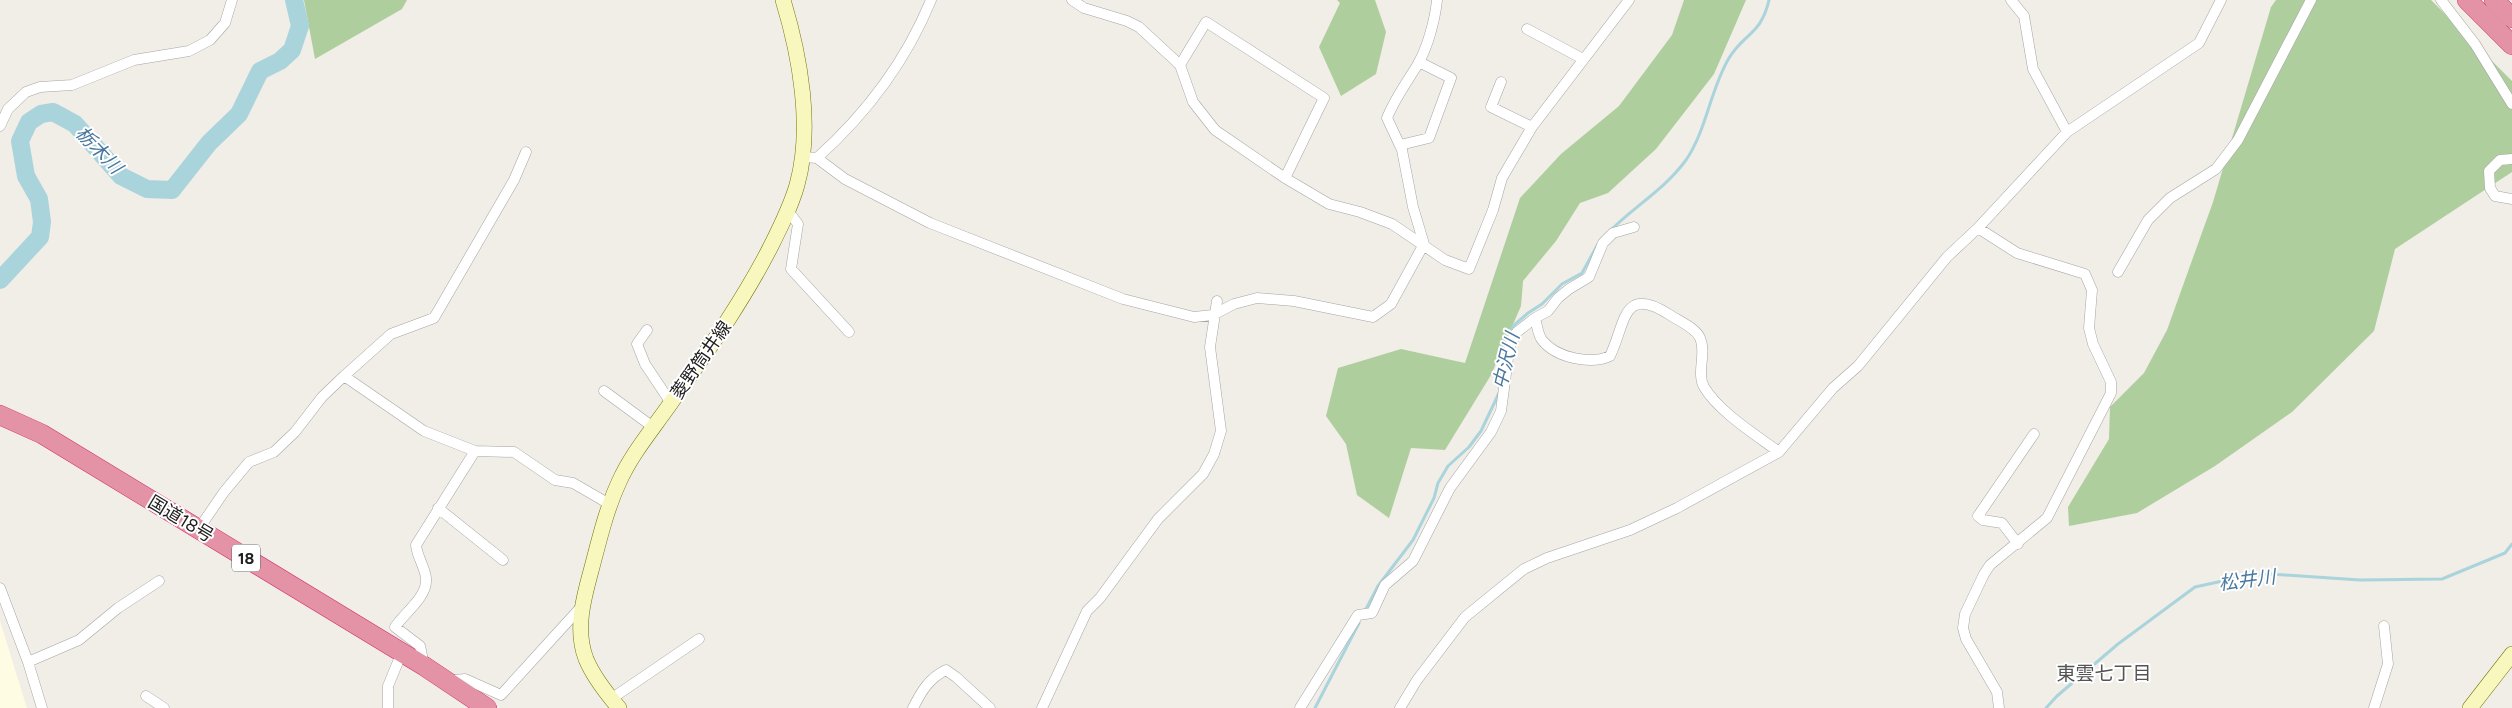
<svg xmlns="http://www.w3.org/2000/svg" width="2512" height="708" viewBox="0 0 2512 708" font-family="Figtree,'Noto Sans JP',sans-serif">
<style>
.education{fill:#fefce3}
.forest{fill:#afce9e}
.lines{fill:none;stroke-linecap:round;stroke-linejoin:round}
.stream{stroke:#aad4dc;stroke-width:3}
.river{stroke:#aad4dc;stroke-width:18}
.street-casing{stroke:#a5a5a5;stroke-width:11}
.secondary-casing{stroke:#717609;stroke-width:16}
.highway-casing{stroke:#d52e71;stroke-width:20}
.street{stroke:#fff;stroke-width:10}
.secondary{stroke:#f8f7be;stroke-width:15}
.highway{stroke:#e493a7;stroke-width:19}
.labels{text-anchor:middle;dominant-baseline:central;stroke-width:4;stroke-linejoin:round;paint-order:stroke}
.shield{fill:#fff;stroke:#646464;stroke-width:1}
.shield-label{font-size:16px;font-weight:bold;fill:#212121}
.street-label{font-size:18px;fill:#212121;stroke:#fff}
.water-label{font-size:19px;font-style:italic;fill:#49789e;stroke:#fff}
.neighbourhood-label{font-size:19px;fill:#545454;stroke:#fff}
</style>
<rect width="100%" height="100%" fill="#f1ede7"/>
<path class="education" d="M0,621L27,708H0Z"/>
<path class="forest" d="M304,0H407L402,9L315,59Z
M1337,0H1375L1386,32L1376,74L1341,96L1319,47L1340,3Z
M1684,0H1746L1714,74L1656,149L1608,193L1580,203L1556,241L1523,281L1521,306L1491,375L1445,450L1411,448L1389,518L1357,495L1346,444L1326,416L1338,368L1401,349L1465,363L1520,198L1561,154L1619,106L1672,35Z
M2276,0H2431L2512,81V172L2395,249L2374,331L2292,412L2215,466L2137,513L2069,526L2068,507L2109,439L2110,407L2144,373L2167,330L2213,202L2271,7Z"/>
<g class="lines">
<path class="stream" d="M1611,230C1636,205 1664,190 1686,160C1707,129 1710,90 1729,58C1744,33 1761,35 1769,0
M1511,333L1513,326L1528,313L1542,304L1562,284L1582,273L1598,244
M1365,611L1378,586L1413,540L1434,498L1438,483L1448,466L1469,447L1481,431L1499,393
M1315,708L1359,623
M2046,708L2057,696L2118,644L2195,587L2250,575L2271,574L2360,580L2442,579L2505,553L2512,544"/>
<path class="river" d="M0,280L40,237L42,222L39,199L26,176L20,141L29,122L41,114L53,112L75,124L121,176L147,189L172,190L209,143L239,114L260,71L280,61L292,50L300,26L294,0"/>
<g class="street-casing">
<path id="street" d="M1072,0L1084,8L1127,21L1139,27L1180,65L1193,102L1215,130L1285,178L1329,204L1360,212L1392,224L1445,260L1469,269L1493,210L1502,178L1532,127L1629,0
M2011,0L2024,16L2033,69L2067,132
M2441,0L2475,44L2512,104
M1527,29L1583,59
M1180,65L1206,22L1324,98L1285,178
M1501,82L1491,107L1532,127
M0,126L8,109L26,92L40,87L72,85L134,60L189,51L210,40L225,23L232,0
M1400,145L1429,138L1451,78L1419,62
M804,157L817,158L845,179L930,223L1123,299L1194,317L1213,315L1234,304L1257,298L1294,301L1373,317L1391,304L1424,244L1413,207L1402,150L1387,118C1395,98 1407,82 1418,64C1428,46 1435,20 1437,0
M817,158C866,114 906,61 931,0
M2512,159L2500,160L2489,171L2490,188L2495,196L2512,199
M788,211L798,224L791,269L849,332
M1978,228L2017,253L2085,274L2092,290L2089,328L2093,344L2111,382V393L2047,518L1990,565L1984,574L1965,614L1963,628L1966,639L1997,692L1999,708
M2118,272L2148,220L2170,198L2216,169L2238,140L2311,0
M1535,318C1537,325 1538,335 1542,340C1556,358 1591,365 1610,356C1626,323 1622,284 1670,315C1679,321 1696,328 1700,338C1707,353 1696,372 1704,387C1719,412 1756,435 1779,452
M647,330L637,344L645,364L671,403
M344,376L424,431L475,451L514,452L555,480L573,483L611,505
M604,391L653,427
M438,508L503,560
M198,530L224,492L249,462L274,452L295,432L322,397L344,376L391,334L434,318L514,180L526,152
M2018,544L2002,523L1983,520L1978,516L2034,434
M0,588L28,662L42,708
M28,662L79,640L118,608L159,581
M424,665L420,646L395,627C404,613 428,597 426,578C425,567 417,557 416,545L475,451
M448,681L465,679L501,695L581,607
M146,696L164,708
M611,699L699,639
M388,708V686L402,652
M913,708C921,692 929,678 946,670L956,677L990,708
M1042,708L1087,611L1100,598L1158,519L1203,474L1214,454L1221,431L1210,347L1217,301
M1300,708L1358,615L1372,613L1385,585L1413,561L1450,488L1491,432L1501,411L1508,358L1511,343L1517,332L1535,318L1548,311L1558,298L1569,289L1589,277L1603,243L1613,233L1634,227
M1400,708L1417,680L1465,617L1524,569L1547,558L1630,530L1677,508L1779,452L1833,388L1858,366L1947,257L1978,228L2067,132L2199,43L2221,0
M2374,708L2388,664L2384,626"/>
</g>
<g class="secondary-casing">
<path id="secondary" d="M619,708C607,694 593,676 586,659C575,630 583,600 591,571C599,541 606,510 619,482C631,455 651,431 668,407C705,354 742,303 771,246C781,226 791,206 797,185C813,128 800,56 783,0
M2470,708L2512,654"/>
</g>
<g class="highway-casing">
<path id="highway" d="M2467,0L2512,45
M2494,0L2512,18
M0,415L42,434L424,666L487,708"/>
</g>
<use href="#street" class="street"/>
<use href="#secondary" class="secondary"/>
<use href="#highway" class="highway"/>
</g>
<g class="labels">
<rect class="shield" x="232" y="544.5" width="28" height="27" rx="4"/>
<g class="shield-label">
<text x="246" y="558">18</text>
</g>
<g class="street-label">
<text transform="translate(701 360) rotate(-55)">菱野筒井線</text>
<text transform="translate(181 519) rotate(31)">国道18号</text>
</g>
<g class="water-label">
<text transform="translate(99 150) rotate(46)">栃木川</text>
<text transform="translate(1506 361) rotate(-76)">中沢川</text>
<text transform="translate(2247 580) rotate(-7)">松井川</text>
</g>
<g class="neighbourhood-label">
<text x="2104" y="673">東雲七丁目</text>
</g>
</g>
</svg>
